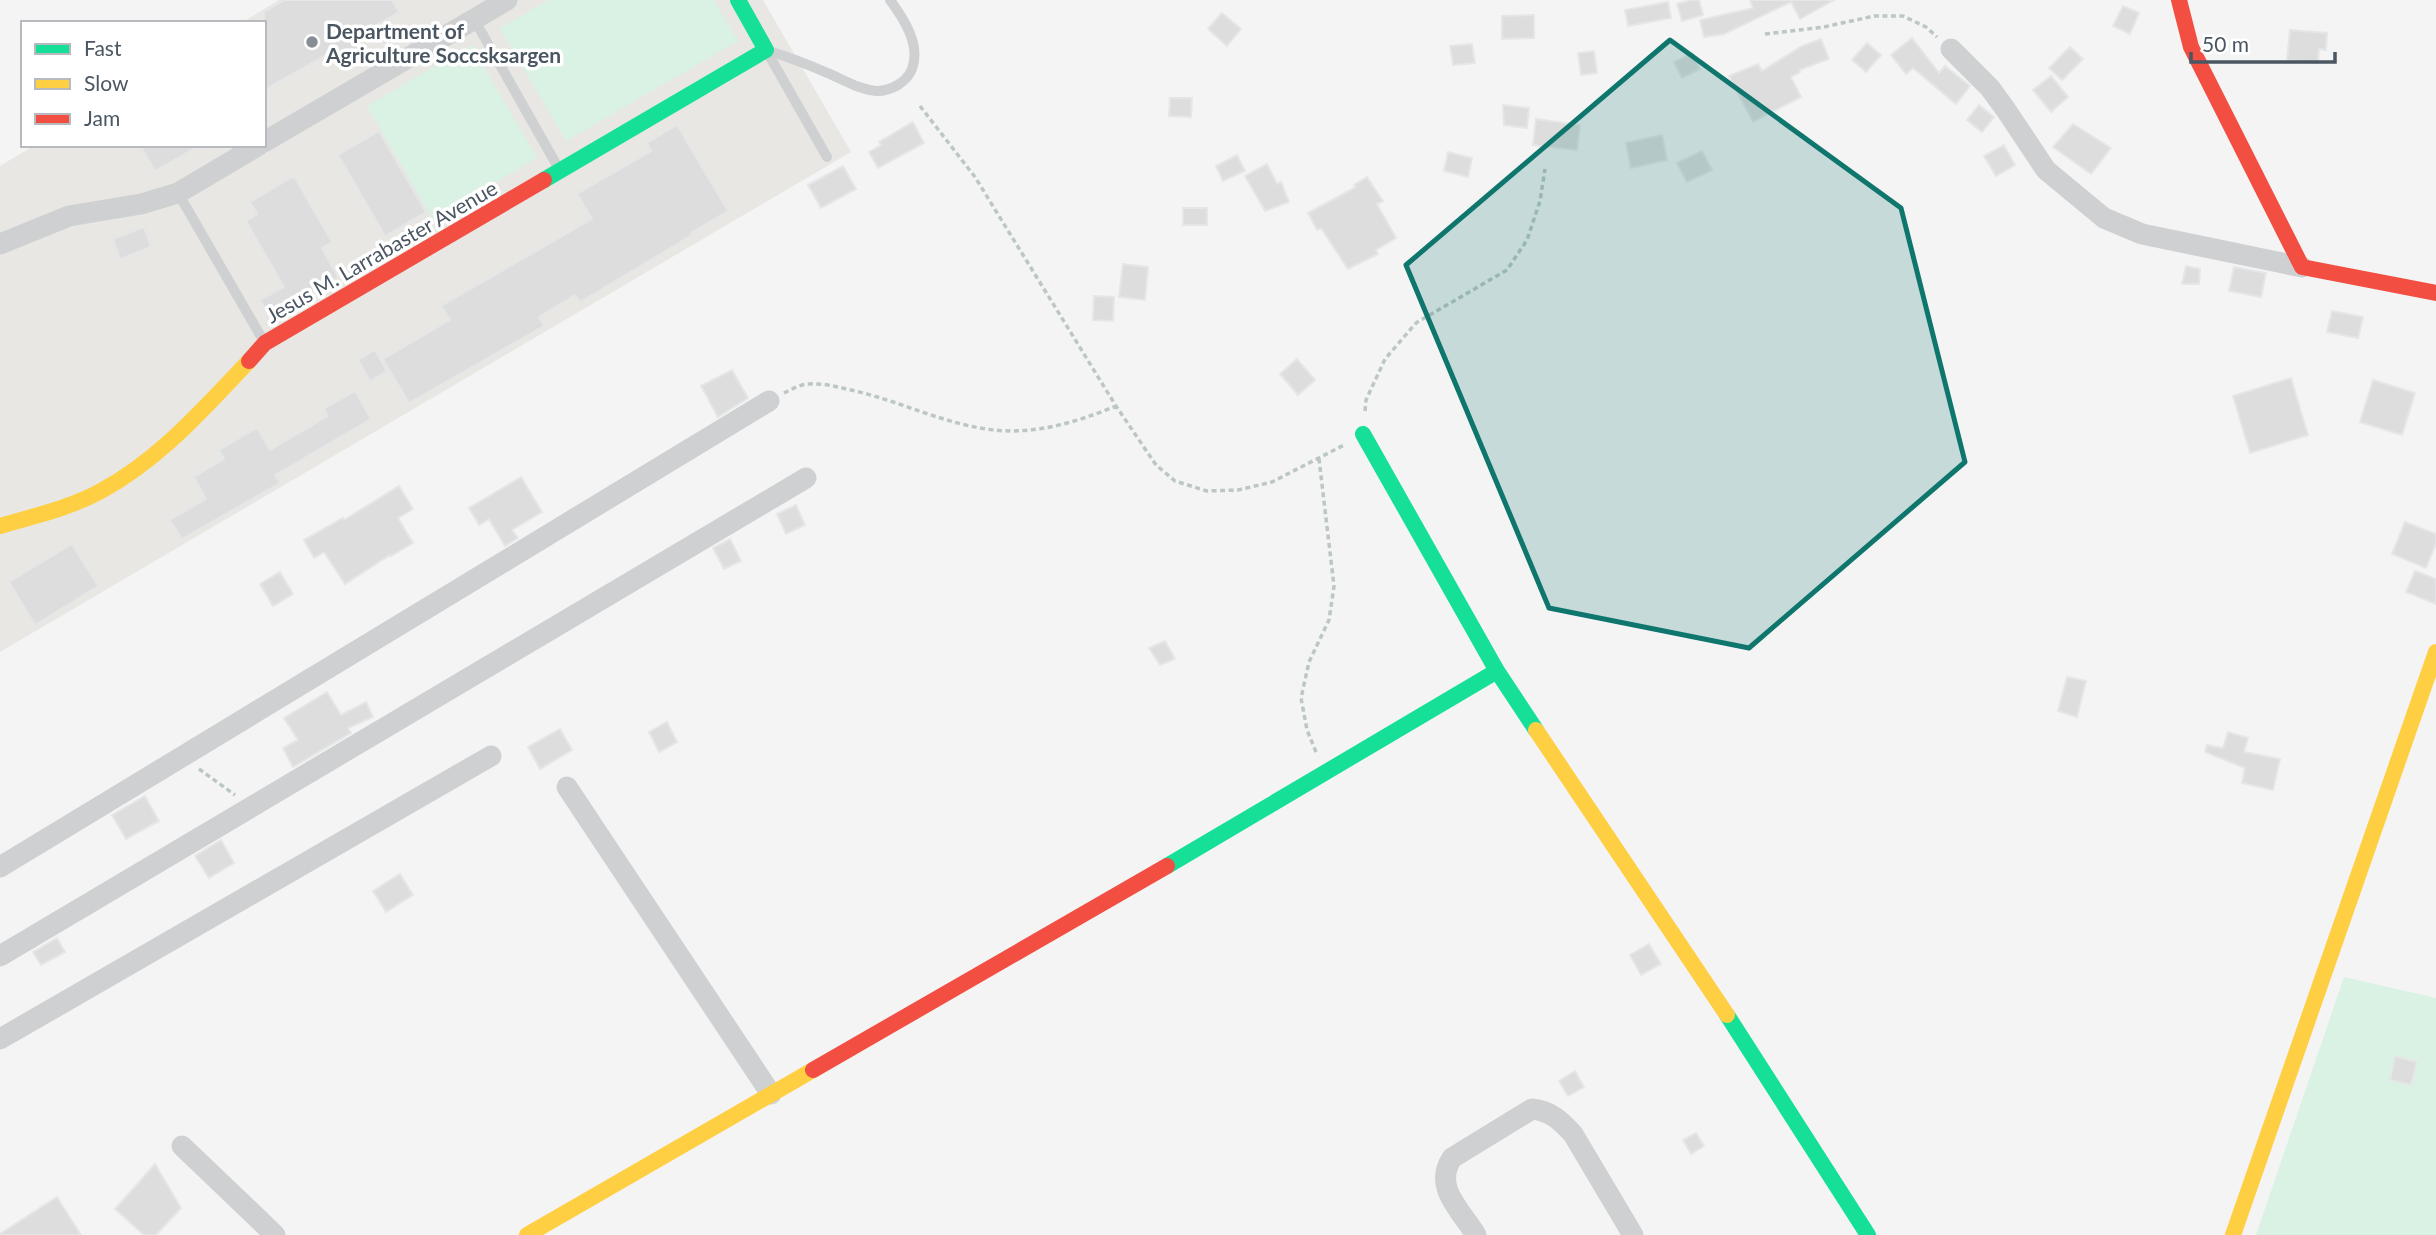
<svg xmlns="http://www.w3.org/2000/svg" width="2436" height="1235" viewBox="0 0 2436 1235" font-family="Lato,sans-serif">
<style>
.commercial{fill:#e8e7e3}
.green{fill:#d9f2e3}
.building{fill:#ddddde;stroke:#e5e6e7;stroke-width:2}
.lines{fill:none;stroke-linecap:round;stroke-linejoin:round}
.path{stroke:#bcc7c4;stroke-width:3.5;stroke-dasharray:5 3.5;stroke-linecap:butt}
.lane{stroke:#ced0d2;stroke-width:10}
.street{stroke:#ced0d2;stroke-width:21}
.fast{stroke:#16e098;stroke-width:16}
.slow{stroke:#ffcf43;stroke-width:16}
.jam{stroke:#f24e42;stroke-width:16}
.marked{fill:#0f766e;fill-opacity:0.2;stroke:#0f766e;stroke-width:5;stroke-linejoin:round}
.poi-dot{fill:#868d94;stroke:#fff;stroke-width:2.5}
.labels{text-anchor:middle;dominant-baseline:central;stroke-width:7;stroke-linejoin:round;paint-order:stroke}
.poi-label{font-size:21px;font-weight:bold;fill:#4a5661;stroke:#fff;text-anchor:start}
.street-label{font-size:21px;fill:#4a5661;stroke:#fff}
</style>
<rect width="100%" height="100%" fill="#f4f4f4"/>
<path class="commercial" d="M279,0H763L851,152L0,652V166L35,145H264V23H241Z"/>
<path class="green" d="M549,0H714L738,41L566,141L500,28Z
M471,45L537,158L433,219L367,106Z
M2344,977L2436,998V1235H2256Z"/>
<path class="building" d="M285,0H392L399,12L357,36L363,47L337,62L331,52L264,90V12Z
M1691,0H1699L1703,15L1682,21L1677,4Z
M1750,0H1834L1800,19L1791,2L1724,34L1704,37L1700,20L1753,8Z
M1668,2L1671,18L1628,26L1625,10Z
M2123,6L2139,13L2130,34L2113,26Z
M1222,13L1241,29L1227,46L1208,29Z
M1534,15V38L1502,39V16Z
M2290,30L2327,33L2326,50L2319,49L2318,63L2287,60Z
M1912,38L1939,73L1945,66L1970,86L1956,104L1913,68L1906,74L1891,55Z
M1821,39L1829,59L1799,70L1800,72L1791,77L1801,97L1753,122L1729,76L1758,64L1762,71L1802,46Z
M1867,43L1881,55L1866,72L1852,60Z
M1472,44L1475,63L1453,65L1450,46Z
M2070,47L2083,59L2062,80L2049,68Z
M1594,51L1597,73L1581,75L1578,53Z
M1693,53L1700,69L1682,78L1674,62Z
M2051,76L2068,97L2051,112L2033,90Z
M1170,98H1192L1191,117L1169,116Z
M1503,105L1529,108L1527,128L1504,125Z
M1979,105L1994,117L1982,132L1967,120Z
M1536,119L1580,125L1577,150L1533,145Z
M913,122L924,143L878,168L869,152L881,145L879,142Z
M2073,124L2111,148L2091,174L2053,147Z
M677,125L728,211L691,233L692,235L580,302L575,295L539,317L544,326L409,403L383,359L450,320L441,306L592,219L577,194L651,151L647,143Z
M379,131L426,212L385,236L338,155Z
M1662,135L1667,160L1631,168L1626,143Z
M140,145H200L155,171Z
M2004,145L2015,165L1996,176L1984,156Z
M1702,151L1712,170L1687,182L1677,163Z
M1448,152L1472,158L1468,177L1444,171Z
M1237,155L1245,171L1223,181L1216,166Z
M1267,164L1277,184L1281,182L1289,202L1265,211L1245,176Z
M843,166L856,189L821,208L808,185Z
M294,176L332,242L322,248L338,277L269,316L260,300L284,287L246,221L257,214L250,202Z
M1367,177L1383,201L1377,204L1396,238L1376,250L1378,254L1348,269L1321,228L1317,230L1308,213L1356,187L1354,185Z
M1183,208H1207V225H1183Z
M144,227L151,247L120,259L113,239Z
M1123,264L1148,267L1145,300L1119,297Z
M2186,266L2200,269L2199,284H2182Z
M2234,267L2266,273L2261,297L2229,291Z
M1094,296L1114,297L1113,321L1093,320Z
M2332,311L2363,317L2358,338L2327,332Z
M375,350L387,371L370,381L358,360Z
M1297,359L1315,380L1298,395L1280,374Z
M732,370L748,398L718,417L701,386Z
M2291,378L2308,435L2250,453L2233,396Z
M2373,380L2415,393L2402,435L2360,422Z
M355,391L371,419L275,475L280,483L182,539L170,520L206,499L194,477L224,459L219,450L257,428L270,450L328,416L324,409Z
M521,477L542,512L512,530L518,538L505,546L489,519L479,525L469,508Z
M399,486L413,509L398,518L413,543L391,556L390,555L345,584L324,552L314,558L304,540L343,518L344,520Z
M796,505L805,525L786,534L777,514Z
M2405,522L2436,534V544L2426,568L2392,554Z
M730,539L741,561L724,569L713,548Z
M72,544L98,586L35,625L9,582Z
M2415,571L2436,579V604L2406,592Z
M280,572L293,594L273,606L260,584Z
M1165,641L1175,659L1160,665L1149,648Z
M2067,677L2086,681L2077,717L2058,711Z
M327,692L341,715L366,702L373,717L348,728L351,733L293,767L283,748L298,740L284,718Z
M667,722L677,742L659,752L649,732Z
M560,729L572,750L540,769L528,747Z
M2228,732L2248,738L2244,752L2280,759L2273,790L2242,783L2245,768L2205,752L2207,745L2223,748Z
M145,796L159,821L126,839L112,815Z
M221,840L234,863L209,878L195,856Z
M400,874L413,895L386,912L373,891Z
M57,938L65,952L41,965L33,952Z
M1649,944L1661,964L1641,975L1630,955Z
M2395,1056L2417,1062L2411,1085L2390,1080Z
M1575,1071L1584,1087L1568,1096L1559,1081Z
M1696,1133L1704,1146L1691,1154L1683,1140Z
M155,1164L181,1208L156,1235H144L115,1209Z
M57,1197L81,1235H0V1234Z"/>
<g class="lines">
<path class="path" d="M1765,34L1824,27L1874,16H1903L1926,27L1937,37
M920,106L975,177L1116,406L1156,465L1175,481L1207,491L1238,490L1272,482L1344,445
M784,393C792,389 801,384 809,384C824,383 837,387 851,390C897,400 939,422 986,429C1031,436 1075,423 1116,406
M1365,411L1366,400L1385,359L1416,323L1507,270L1527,240L1540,201L1545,169
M1316,752L1307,730L1301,698L1309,662L1329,620L1334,586L1319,459
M199,769L235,795"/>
<path class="lane" d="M474,19L559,169
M766,50L827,157
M769,51C788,57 807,64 825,72C841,78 859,90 877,91C891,91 907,82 912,69C921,45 904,19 890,0
M178,193L263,340"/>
<path class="street" d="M1951,49L1990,88L2006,110L2046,170L2104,218L2142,234L2302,267
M264,142L507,0
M0,244L69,216L141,204L178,193L259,145
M567,787L771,1094
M0,867L769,401
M0,956L806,478
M0,1039L491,756
M182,1146L275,1235
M1476,1235C1460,1209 1433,1187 1452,1158L1532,1109C1551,1111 1561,1121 1573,1134L1633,1235"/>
<path class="fast" d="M544,180L766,50L738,0
M1363,434L1497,671L1536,730
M1167,866L1497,671
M1727,1015L1868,1235"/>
<path class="slow" d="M0,526C34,516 70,508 101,491C160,459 203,409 249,361
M1536,730L1727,1015
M527,1235L813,1070
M2233,1235L2436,652"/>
<path class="jam" d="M2179,0L2191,47L2302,267L2436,293
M249,361L265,343L544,180
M813,1070L1167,866"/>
</g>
<path class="marked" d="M1670,40L1901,208L1965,462L1749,648L1549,608L1406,265Z"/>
<circle class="poi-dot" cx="312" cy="42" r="7"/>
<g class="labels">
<g class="poi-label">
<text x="326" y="30">Department of<tspan x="326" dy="24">Agriculture Soccsksargen</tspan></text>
</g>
<g class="street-label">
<text transform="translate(381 251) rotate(-30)">Jesus M. Larrabaster Avenue</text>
</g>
</g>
<rect x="21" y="21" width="245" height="126" fill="#ffffff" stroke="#b7bbc0" stroke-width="2"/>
<rect x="35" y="44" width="35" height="10" fill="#16e098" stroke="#b7bbc0" stroke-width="2"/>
<text x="84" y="56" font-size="21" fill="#4a5661">Fast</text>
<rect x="35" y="79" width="35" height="10" fill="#ffcf43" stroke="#b7bbc0" stroke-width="2"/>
<text x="84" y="91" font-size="21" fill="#4a5661">Slow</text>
<rect x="35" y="114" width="35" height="10" fill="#f24e42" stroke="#b7bbc0" stroke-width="2"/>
<text x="84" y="126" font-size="21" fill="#4a5661">Jam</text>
<path d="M2191 52v10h144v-10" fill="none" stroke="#4a5661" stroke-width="3.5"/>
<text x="2202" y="52" font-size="21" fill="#4a5661" stroke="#ffffff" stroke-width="5" paint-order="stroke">50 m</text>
</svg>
